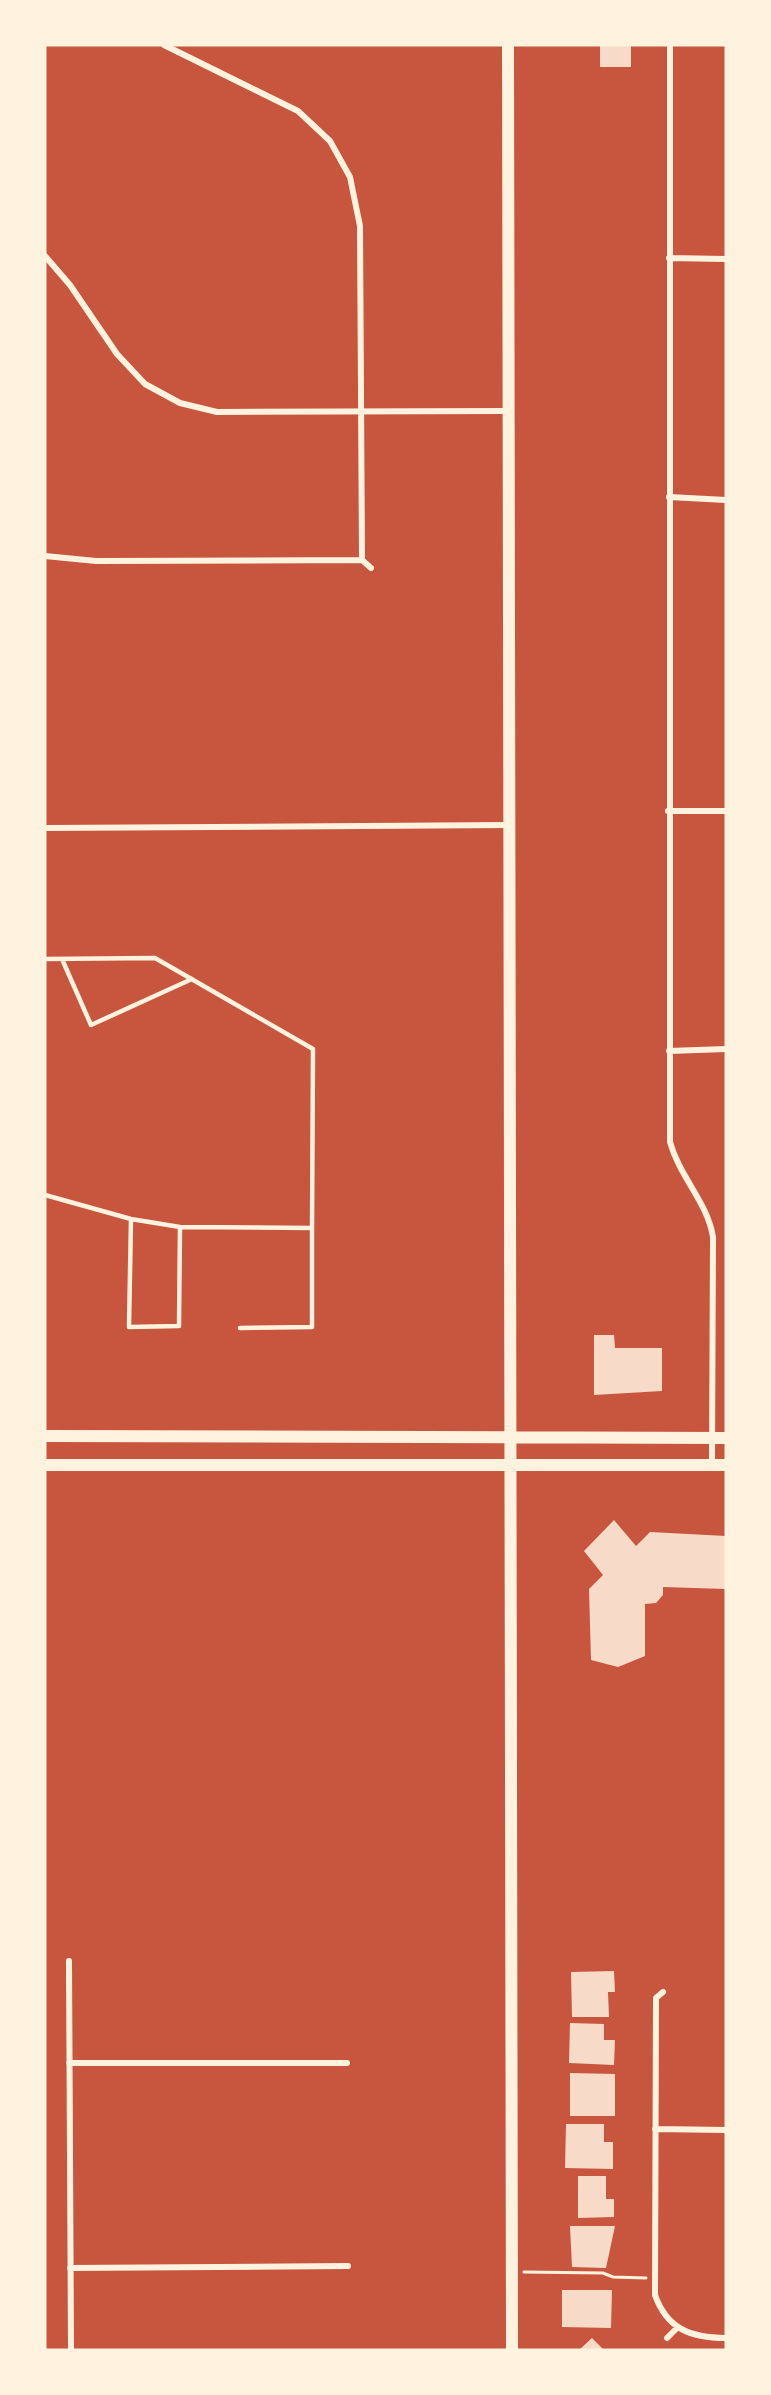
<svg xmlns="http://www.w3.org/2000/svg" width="771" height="2395" viewBox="0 0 771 2395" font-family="Montserrat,sans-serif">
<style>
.building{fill:#f7dbc8}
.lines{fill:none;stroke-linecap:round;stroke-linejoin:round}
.path{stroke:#fff3e0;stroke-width:3}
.service{stroke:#fff3e0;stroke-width:4.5}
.minor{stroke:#fff3e0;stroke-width:6}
.secondary{stroke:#fff3e0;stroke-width:12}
</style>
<rect width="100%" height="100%" fill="#c8553d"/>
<path class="building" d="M600,45H631V67H600Z
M594,1335H614L615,1348H662V1391L594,1395Z
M614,1520L636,1546L650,1532L726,1536V1589L663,1587V1595L656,1603L645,1604V1656L618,1667L591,1660L589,1589L603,1575L584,1551Z
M614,1971L615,1992H608L609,2017H572L571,1972Z
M570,2023L604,2024V2040H615L614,2065L569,2063Z
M570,2073L615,2074V2116H570Z
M566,2124H604V2142H613V2169L565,2168Z
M578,2176H606V2199H614V2217L578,2218Z
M570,2226H615L606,2268L572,2267Z
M562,2290H612L611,2328L562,2327Z
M592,2338L604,2350H579Z"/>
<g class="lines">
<path class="path" d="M524,2272L603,2273L613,2277L646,2278"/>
<path class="service" d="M45,959L155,958L313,1049L312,1228L180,1227L131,1219L45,1195
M62,959L91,1025L192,979
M131,1219L129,1327L179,1326L180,1227
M240,1328L312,1327V1228"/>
<path class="minor" d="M670,45V1142C680,1178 707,1201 713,1237L712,1464
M45,256L70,285L117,354L145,384L180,403L217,412L507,411
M669,258L726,259
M669,497L726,500
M45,556L96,561L362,560L360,226L350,177L330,141L298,111L164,45
M362,560L371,568
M668,811H726
M45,828L510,825
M669,1051L726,1049
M69,1961L71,2350
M663,1992L656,1998L655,2295C667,2329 691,2338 726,2338
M69,2063H347
M655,2129L726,2130
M70,2268L348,2266
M667,2338L677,2328"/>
<path class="secondary" d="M508,45L512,2350
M45,1436L726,1438
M45,1465H726"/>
</g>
<rect width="771" height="2395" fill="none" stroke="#fff3e0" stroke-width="93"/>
</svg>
